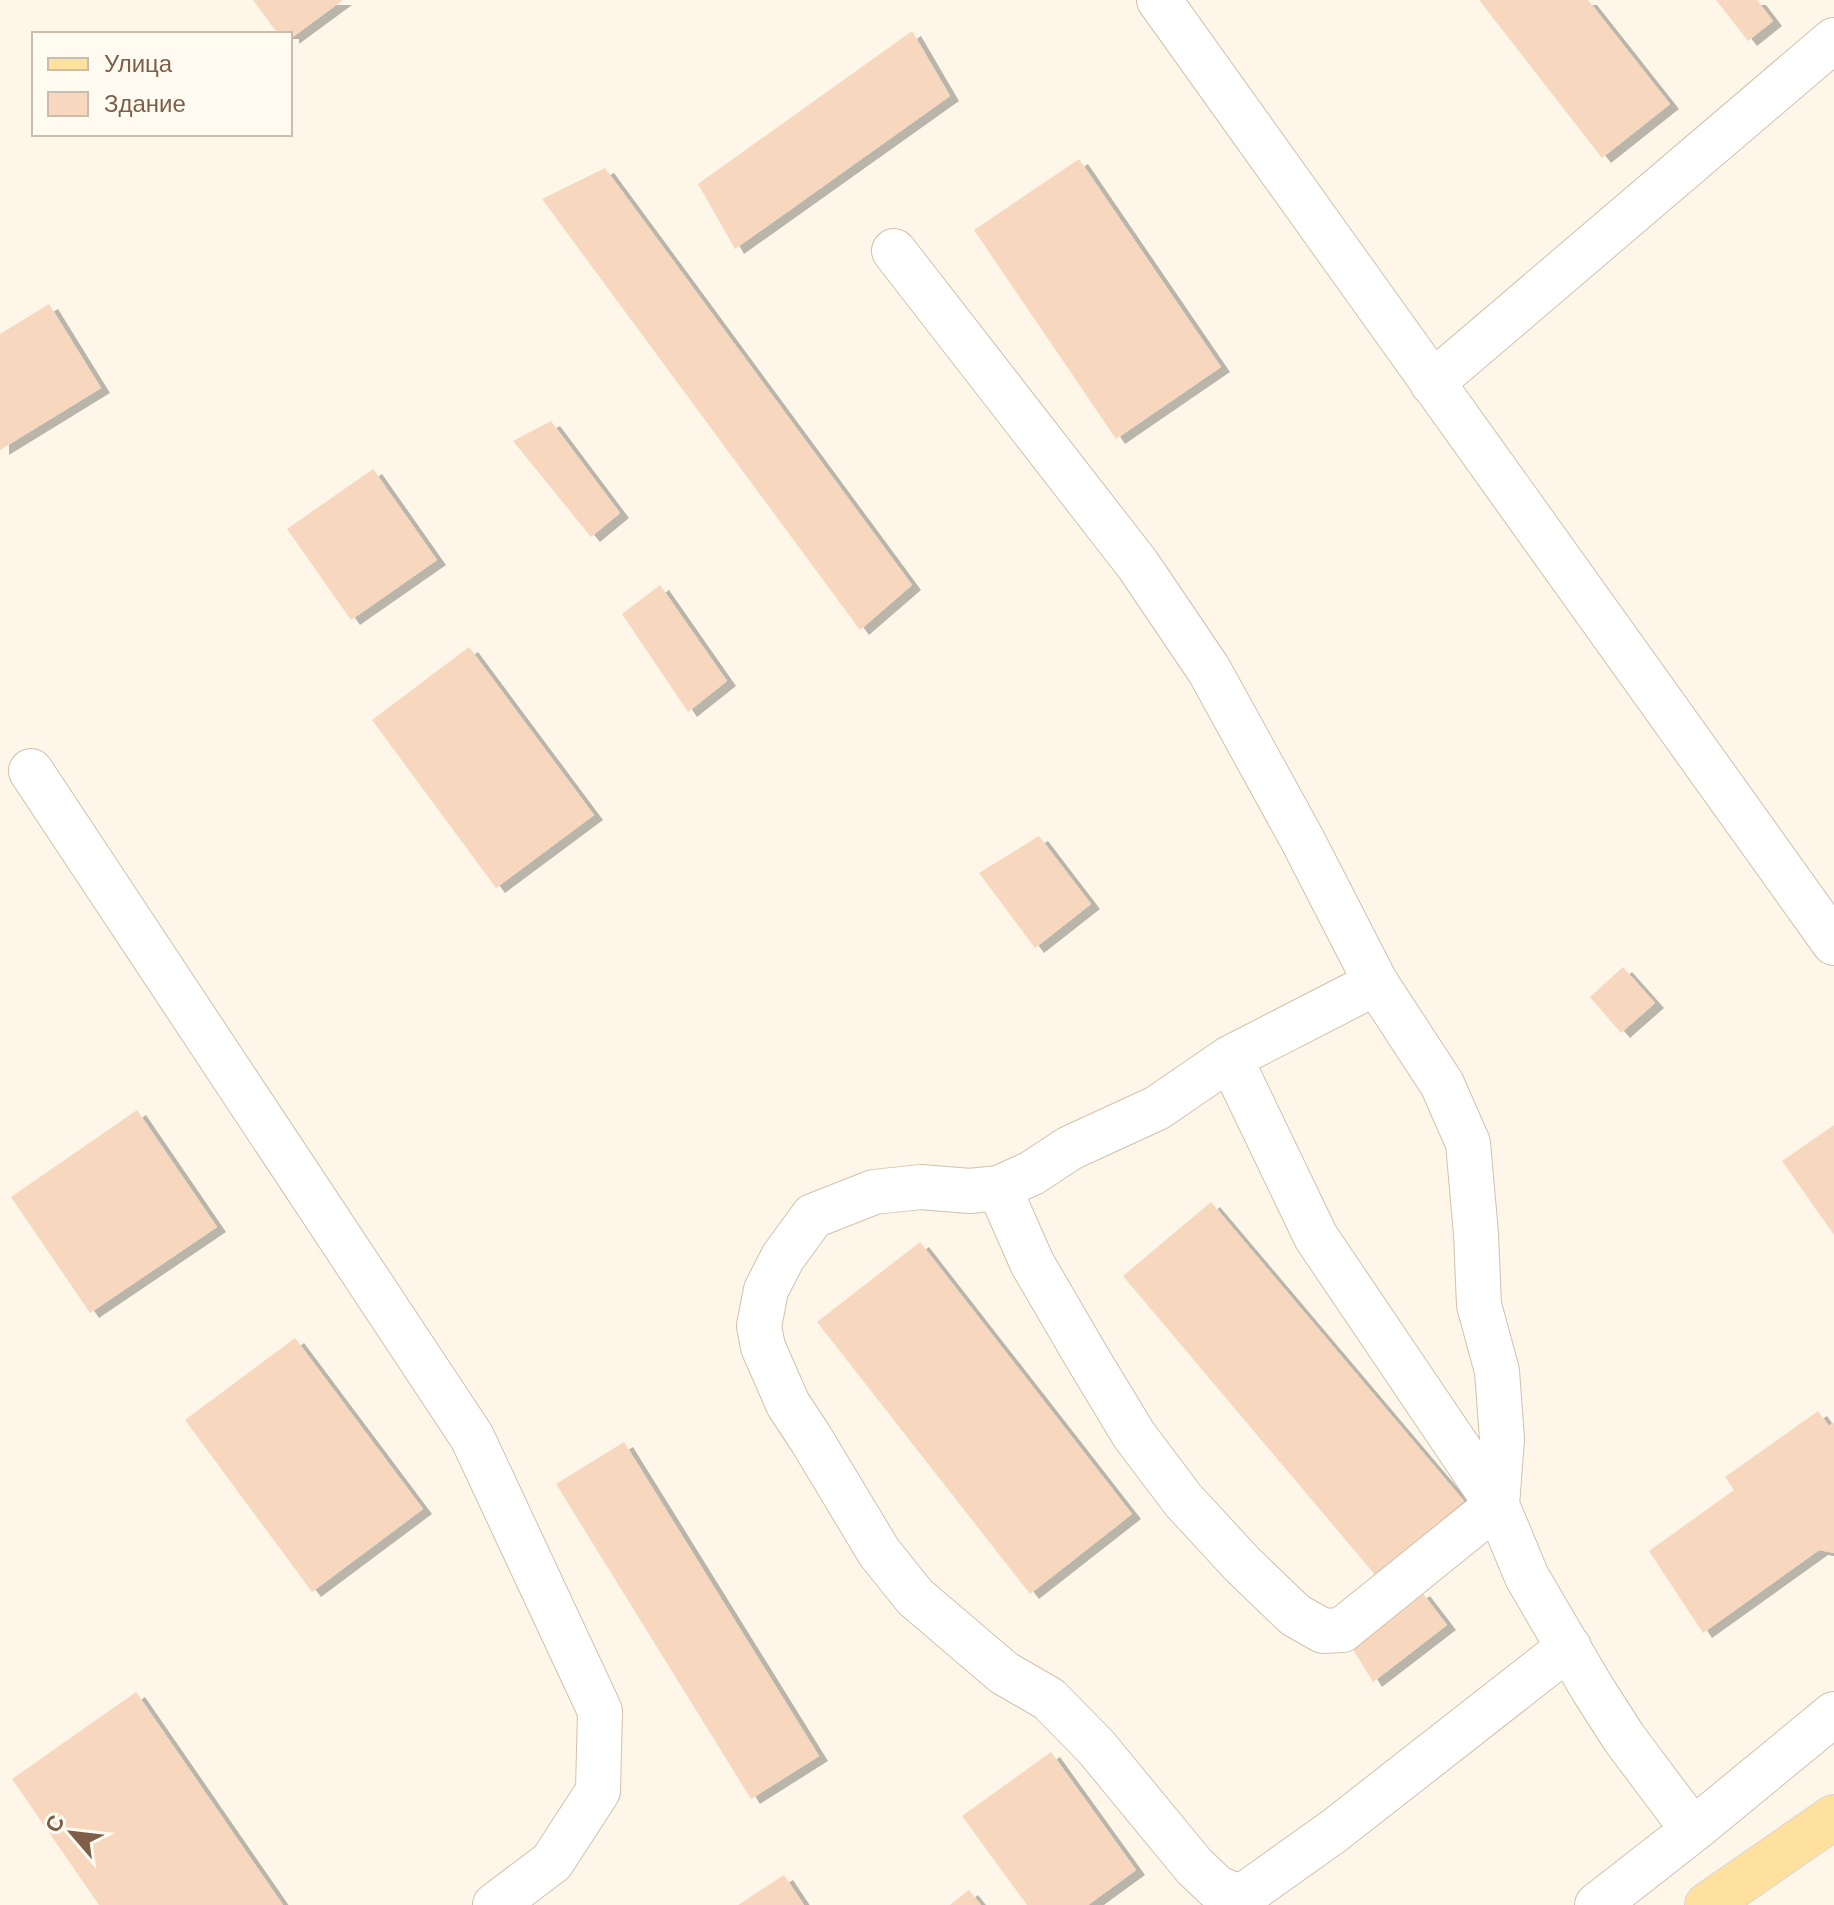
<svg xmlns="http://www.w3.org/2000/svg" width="1834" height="1905" viewBox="0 0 1834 1905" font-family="'DM Sans',sans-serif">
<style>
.building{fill:#f7d8be;filter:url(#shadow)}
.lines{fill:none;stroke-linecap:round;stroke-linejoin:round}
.minor-casing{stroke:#d3c0ad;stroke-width:46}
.major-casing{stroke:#ddd5d0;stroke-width:46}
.minor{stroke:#fff;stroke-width:44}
.major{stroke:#ffe19f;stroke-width:44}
</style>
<defs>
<filter id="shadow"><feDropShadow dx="9" dy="5" stdDeviation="0" flood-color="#0004"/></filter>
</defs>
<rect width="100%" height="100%" fill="#fef7e9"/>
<path class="building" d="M253,0H343L290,39V34H278Z
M1479,0H1588L1670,104L1602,158Z
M1716,0H1757L1773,21L1748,41Z
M912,31L950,96L735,249L698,184Z
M1079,159L1221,367L1116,439L974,230Z
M605,168L912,585L860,630L542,199Z
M49,304L101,388L0,450V334Z
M551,421L620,513L591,537L513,441Z
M373,469L437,560L351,620L287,529Z
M660,585L727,681L688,712L622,614Z
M469,647L594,815L496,888L372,720Z
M1039,836L1091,904L1035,948L979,873Z
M1623,967L1655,1003L1621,1033L1590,997Z
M137,1110L217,1227L90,1313L11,1197Z
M1834,1125V1235L1782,1161Z
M1211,1202L1464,1501L1376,1576L1123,1276Z
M920,1242L1132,1514L1030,1594L817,1322Z
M295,1338L423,1509L312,1592L185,1420Z
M1818,1411L1829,1426L1834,1422V1553L1819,1550L1703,1633L1649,1551L1734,1490L1725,1477Z
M624,1442L819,1756L751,1799L556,1484Z
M1421,1591L1447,1625L1373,1682L1349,1643Z
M136,1692L283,1905H99L12,1779Z
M1051,1752L1136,1870L1088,1905H1027L962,1816Z
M784,1875L804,1905H738Z
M969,1890L981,1905H950Z"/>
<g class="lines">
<g class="minor-casing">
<path id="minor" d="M1159,0L1834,943
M894,251L1138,565L1209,670L1302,839L1376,983L1442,1084L1468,1143L1476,1234L1479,1305L1497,1371L1502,1439L1497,1505L1527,1577L1592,1688L1624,1738L1693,1830
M1432,383L1834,40
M31,771L472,1437L600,1711L598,1791L552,1862L495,1905
M1376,983L1230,1058L1157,1108L1070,1148L1032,1173L999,1188L970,1191L921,1187L874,1192L813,1216L783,1257L766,1290L759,1326L763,1347L788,1404L811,1439L879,1552L915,1597L1004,1673L1049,1699L1096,1747L1194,1866L1216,1887L1234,1895L1247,1893L1334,1831L1569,1647
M999,1188L1032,1263L1088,1359L1134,1435L1183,1500L1242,1564L1295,1615L1323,1631L1342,1630L1497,1505L1316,1237L1230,1058
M1597,1905L1693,1830L1834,1714"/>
</g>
<g class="major-casing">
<path id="major" d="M1707,1905L1834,1817"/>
</g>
<use href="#minor" class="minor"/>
<use href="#major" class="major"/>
</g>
<rect x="32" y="32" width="260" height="104" fill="#fffbf1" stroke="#cbbdae" stroke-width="2"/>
<rect x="48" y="58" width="40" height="12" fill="#ffe19f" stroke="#cbbdae" stroke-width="2"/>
<text x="104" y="72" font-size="24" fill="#7d5f49">Улица</text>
<rect x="48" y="92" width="40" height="24" fill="#f7d8be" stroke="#cbbdae" stroke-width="2"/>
<text x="104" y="112" font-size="24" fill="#7d5f49">Здание</text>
<g transform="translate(72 1833) rotate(298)" stroke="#fffbf1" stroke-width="6" paint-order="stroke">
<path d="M0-6L14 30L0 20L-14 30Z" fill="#7d5f49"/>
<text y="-12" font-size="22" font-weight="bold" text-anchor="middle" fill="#7d5f49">С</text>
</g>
</svg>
